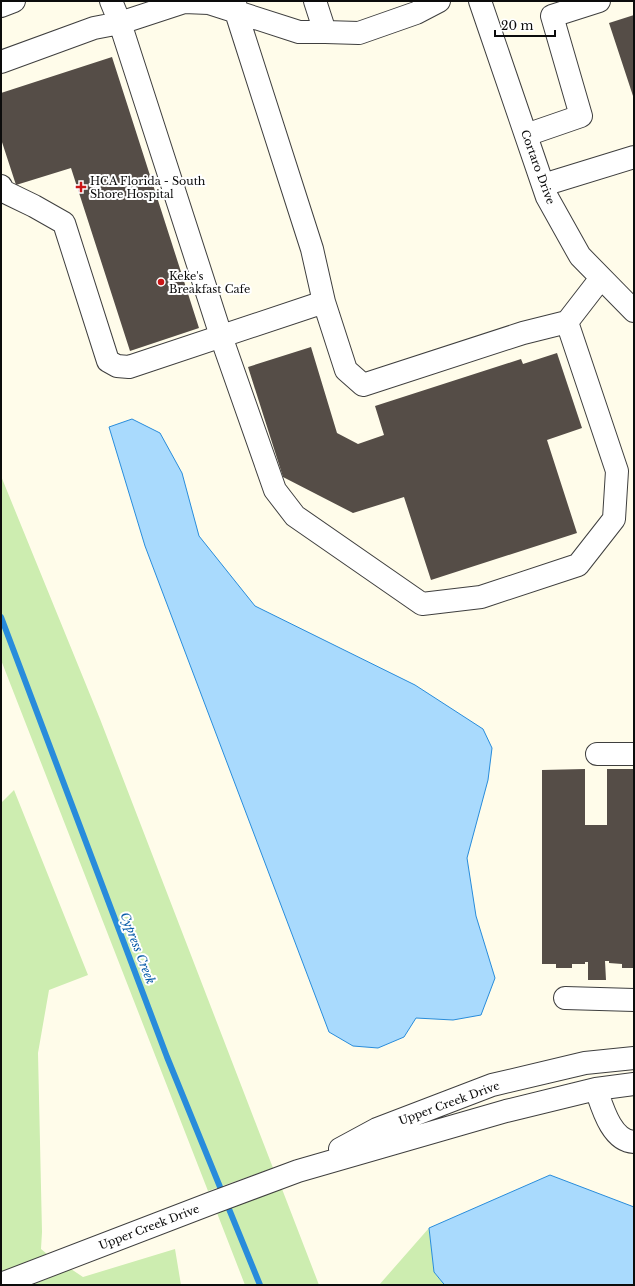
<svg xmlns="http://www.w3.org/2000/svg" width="635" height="1286" viewBox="0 0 635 1286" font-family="'Libre Baskerville',serif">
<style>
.green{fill:#cdedb0}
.water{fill:#a9dafd;stroke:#288cdb}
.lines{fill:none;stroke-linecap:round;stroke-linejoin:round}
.stream{stroke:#288cdb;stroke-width:6}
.building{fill:#554d47}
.minor-casing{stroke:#3f3f3f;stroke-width:24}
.minor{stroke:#fff;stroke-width:22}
.poi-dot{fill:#c91617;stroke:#fff;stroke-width:1.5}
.labels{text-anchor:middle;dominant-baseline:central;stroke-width:4;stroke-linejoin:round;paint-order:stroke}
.street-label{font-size:11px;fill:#0c0c0c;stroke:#fff}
.poi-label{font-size:11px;fill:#0c0c0c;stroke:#fff;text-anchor:start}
.water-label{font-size:12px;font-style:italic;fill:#095ca9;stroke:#fff}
</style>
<rect width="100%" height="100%" fill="#fffcea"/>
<path class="green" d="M1,476L100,719L273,1168L208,1191L1,660Z
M14,790L88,975L49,990L38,1053L42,1232L41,1249L47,1254L1,1272V803Z
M282,1189L319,1285H245L217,1213Z
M429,1228L434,1272L445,1285H379Z
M175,1249L181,1285H32L71,1269L83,1277Z"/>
<path class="water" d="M132,419L160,433L182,473L199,536L255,606L415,685L483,729L492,748L488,780L467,858L476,916L495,978L481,1015L453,1020L416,1018L404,1037L378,1048L353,1046L329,1032L145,546L109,427Z
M550,1175L634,1207V1285H445L443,1283L434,1272L429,1228Z"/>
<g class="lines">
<path class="stream" d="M1,617L167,1057L260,1285"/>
</g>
<path class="building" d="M634,15V99L609,23Z
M112,57L199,328L130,351L71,168L16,185L1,139V93Z
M311,347L337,433L358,444L384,435L375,406L521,359L523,364L557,353L582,428L547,440L577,533L431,580L404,497L353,513L283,477L248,367Z
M585,769V825H607V769H634V968H622V964L609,963V961H605L606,980H588V962H585V964H572V968H556V964H542V770Z"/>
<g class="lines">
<g class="minor-casing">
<path id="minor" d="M111,1L120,23L184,2L209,3L299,32H325L359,33L416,13L439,1
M235,1L236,12L312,249L324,302L346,370L363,385L523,333L567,322
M315,1L325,32
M480,1L547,197L580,256L634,311
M1,6L14,1
M1,62L94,28L120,23L223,342L275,490L295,516L422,604L481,597L578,565L614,519L617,471L567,322L601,278
M526,135L581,116L552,16L599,1
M543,185L634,157
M1,186L3,191L34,206L64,223L108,361L117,366L129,367L324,302
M597,754H634
M565,998L634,1000
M596,1089C602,1106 611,1141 634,1142
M340,1149L377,1129L492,1085L585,1063L634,1058
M1,1284L212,1203L298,1171L506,1111L596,1089L634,1084"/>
</g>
<use href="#minor" class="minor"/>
</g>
<g class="poi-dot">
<path d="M79 181h4v4h4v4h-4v4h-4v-4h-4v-4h4z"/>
<circle cx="161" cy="282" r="4"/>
</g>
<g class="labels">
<g class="street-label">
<text transform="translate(538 167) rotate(70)">Cortaro Drive</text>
<text transform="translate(449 1103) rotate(-20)">Upper Creek Drive</text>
<text transform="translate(149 1227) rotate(-21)">Upper Creek Drive</text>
</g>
<g class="poi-label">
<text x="90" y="181">HCA Florida - South<tspan x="90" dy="13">Shore Hospital</tspan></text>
<text x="169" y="276">Keke's<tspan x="169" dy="13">Breakfast Cafe</tspan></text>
</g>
<g class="water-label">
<text transform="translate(138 948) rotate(69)">Cypress Creek</text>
</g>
</g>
<rect width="635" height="1286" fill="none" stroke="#0c0c0c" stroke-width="4"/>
<path d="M495 30v6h60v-6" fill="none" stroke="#0c0c0c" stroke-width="2"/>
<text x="501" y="30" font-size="12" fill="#0c0c0c" stroke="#ffffff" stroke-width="3" paint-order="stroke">20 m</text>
</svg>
